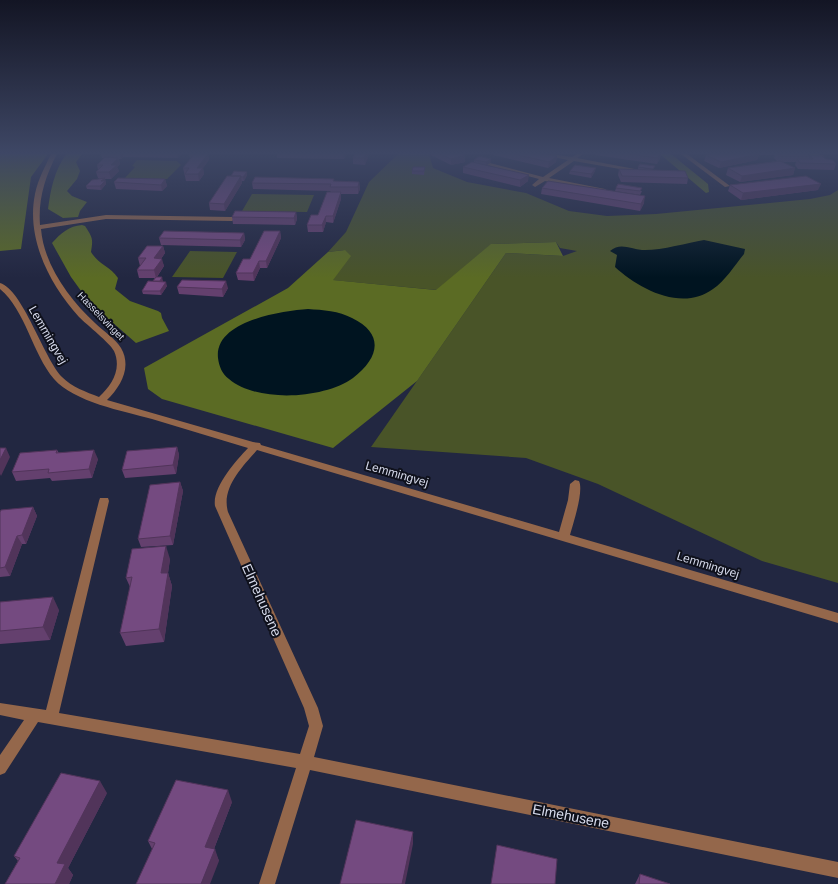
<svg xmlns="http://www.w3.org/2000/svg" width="838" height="884" viewBox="0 0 838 884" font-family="Helvetica,sans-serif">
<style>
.green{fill:#495428}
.forest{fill:#5b6b24}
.water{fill:#001420}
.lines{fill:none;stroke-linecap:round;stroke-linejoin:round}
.minor{fill:#94674b;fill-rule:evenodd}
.wall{fill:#64406e}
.shaded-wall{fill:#51345a}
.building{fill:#744a80;stroke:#51345a}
.labels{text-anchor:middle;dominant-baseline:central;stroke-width:4;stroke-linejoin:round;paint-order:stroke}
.far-street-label{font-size:10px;fill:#d6daeb;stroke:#0f111c}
.street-label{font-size:12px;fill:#d6daeb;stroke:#0f111c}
.near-street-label{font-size:14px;fill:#d6daeb;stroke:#0f111c}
</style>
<rect width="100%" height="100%" fill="#222741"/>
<path class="green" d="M398,154H429L433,168L467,182L526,193L569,211L607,216L656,214L810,199L830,195L838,190V583L762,561L598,484L526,458L371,447L506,253L563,256L577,251L560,248L556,242L492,244L437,290L332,280L345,250L328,252L346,232L369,182Z
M137,160L177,161L181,165L167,179H124L135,167L132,166Z
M252,194L314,195L307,212L242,211Z
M190,251L237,252L223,278L172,277Z"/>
<path class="forest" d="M0,154H48L31,177L21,249L0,251Z
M66,154H82L76,162L80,171L77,179L67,191L72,196L87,202L80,211L78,217L63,218L48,209C51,188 54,172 66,154Z
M660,154H671L708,184L709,192L706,193Z
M82,225L85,226C93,238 93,239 91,252C98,264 111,267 118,278L115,289L130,301L158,311L161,313L162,318L169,331L136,343L89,302L71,277L52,243C61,233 69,226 82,225Z
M556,242L563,256L506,253L417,381L333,448L162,399L148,389L144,368L288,288L328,252L345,250L351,256L333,280L436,290L491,244Z"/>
<path class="water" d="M704,240L745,249L744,254C735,265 725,281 713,289C682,312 639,289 615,267L617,255L610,251C620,242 631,249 642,250C659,251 687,243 704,240Z
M308,309C323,310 339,311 352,318C385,334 379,358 353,378C324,399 257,403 229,379C222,374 219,366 218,358C214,321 281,311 308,309Z"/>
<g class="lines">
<path class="minor" d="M51,154H57C45,177 38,199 40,225L106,215L232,217L235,219L232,221L106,219L41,229C44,265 69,299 95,323C103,331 116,339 121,348C132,367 121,386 107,400L253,442L260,443L261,445L559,532L568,500L570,484L575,480L579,481C584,491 573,524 570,535L838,613V623L257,450C242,467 221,488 228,512L318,708L323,726L314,757L838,862V878L310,770L275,884H259L296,768L38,722L5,773L0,775V755L24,720L0,715V703L46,710L99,501L100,498H108L109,501L59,713L300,754L309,726L304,708L215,506C212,487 236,461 248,448C216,438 184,429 152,419C123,411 74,402 54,379C32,353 26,311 0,289V283C23,290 43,357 62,377C72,387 86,392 99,397C112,385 122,369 114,351C110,343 87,325 79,317C49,284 26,238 35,194C38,179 45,167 51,154Z
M539,154H551L572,157L577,154H583L577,158L640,170L637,172L574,161L549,178L605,189L606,190L603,192L545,181L535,187L532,185L539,179L487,165L490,163L543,177L568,160Z
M681,154H687L730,186L725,187Z
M808,154H818L824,156L821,158Z"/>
</g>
<path class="wall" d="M101,154H181L178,158L123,157L121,159H119L120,164L117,167L119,171L111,179H105L106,184L101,190L87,189L86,186L100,179L98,178L96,172L98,170L97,165L104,158H102Z
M189,154H208L209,160L203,168L204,174L199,181H186L183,168L190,159Z
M277,154H346L344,159L277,158Z
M369,154L365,165L353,164V158Z
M431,154H462L465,162L451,165L431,155Z
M493,154H546L557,156L556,162L548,168L493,155Z
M595,154H661L660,158L657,164L595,155Z
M711,154H807L809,156V159L810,155L826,159L836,164L834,170L798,169L795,165L796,162H782L795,168L793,175L740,182L726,175L728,168L777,161L774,158L775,155H759L757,160L719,168L704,161L706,155Z
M491,159V162L487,165L528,181L520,187L463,173V167L474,162V160Z
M425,167L424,175L412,174V171Z
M638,167L654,170L688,178L687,184L621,182L618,175L619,169H638Z
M570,171H595L591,178L569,174Z
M247,172V175L244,181H242V183L225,211L210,210L209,203Z
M165,179L167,186L162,191L116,189L114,182Z
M334,181L359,182L360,189L358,194H341V199L333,223L326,222L323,232H308L307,225L318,215L331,192L330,191L253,189L252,183Z
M730,185L818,190L741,200L728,191Z
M542,188L644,203L640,211L541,194Z
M616,188L642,191L640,195L615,191Z
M296,212L297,219L295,225L233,224L232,217Z
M280,231L281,238L267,268H260L254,281L238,280L236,273Z
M244,233L245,240L241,247L161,245L159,238Z
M163,246L165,253L161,259L164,266L157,277L163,281V282L167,286L161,295L143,294L142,291L153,281L155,278H139L137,270L140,266L138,258Z
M177,287L228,288L223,297L179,294Z
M177,447L179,455L176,474L125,478L122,470Z
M57,450L59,453L98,459L92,478L52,481L50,478L16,481L12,472Z
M180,482L183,491L173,545L141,547L138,539Z
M33,507L37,516L26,544H22L10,576L0,577V512Z
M170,559L168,573L172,586L164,642L126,646L120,633L130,587L126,578Z
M0,602L59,610L50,640L0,644Z
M107,793L68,868L73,875L69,884H5L18,861L14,856Z
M232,802L214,849L219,861L152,849L148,841Z
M640,874L670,884H635Z"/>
<path class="shaded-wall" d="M120,154H123V157L121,159Z
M177,154H181L178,158Z
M208,154L209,160L203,168L204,174L199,181L197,168Z
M343,154H346L344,159Z
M366,154H369L365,165L364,158Z
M660,154H661L660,158L657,164L658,158Z
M759,154L757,160L719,168L721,162Z
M465,155V162L451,165V159Z
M557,156L556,162L548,168L549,162Z
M118,158L120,164L117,167L119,171L111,179L109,172L111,165Z
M491,159V162L486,165V162Z
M596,168L595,171L591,178V174Z
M795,168L793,175L740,182L742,176Z
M247,172V175L244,181L243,177Z
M529,175L528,181L520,187V180Z
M241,176L242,183L225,211L224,204Z
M105,178L106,184L101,190L100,186L101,181Z
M165,179L167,186L162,191L161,185Z
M359,182L360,189L358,194V187Z
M821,184L818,190L741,200L743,193Z
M341,192V199L333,223V216Z
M645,196L644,203L640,211L641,204Z
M296,212L297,219L295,225L294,218Z
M326,216V222L323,232L322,225Z
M280,231L281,238L267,268L266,261Z
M244,233L245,240L241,247L240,240Z
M163,246L165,253L156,266L154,258Z
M162,259L164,266L156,278L154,270Z
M259,261L260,268L254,281L253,273Z
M162,277L163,281L161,285L160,281Z
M226,281L228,288L223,297L222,289Z
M166,282L167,286L161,295L160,291Z
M177,447L179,455L176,474L173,465Z
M6,448L10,457L1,476L0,474V460Z
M94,450L98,459L92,478L89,469Z
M180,482L183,491L173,545L170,536Z
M33,507L37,516L26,544L22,535Z
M17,536L22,544L10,576L5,567Z
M166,546L170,559L166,587L161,573Z
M168,573L172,586L164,642L159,629Z
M53,597L59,610L50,640L43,627Z
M100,781L107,793L68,868L73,875L69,884H55L57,863Z
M228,790L232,802L210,859L205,847Z
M413,832V844L405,884H402Z
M215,849L219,861L210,884H201Z"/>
<path class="building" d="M194,154H208L197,168H203L198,174H185L189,168H183Z
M355,154H366L364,158H353Z
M440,154H462L465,155L451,159Z
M514,154H546L557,156L549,162Z
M630,154H660L658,158Z
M711,154H759L721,162L706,155Z
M778,154H807L809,156H779Z
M810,155L822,156L826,159L833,160L836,164L800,163L797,159H813Z
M479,156L491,159L486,162L474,160Z
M105,157L118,158L111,165H117L109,172H96L103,165H97Z
M780,161L795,168L742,176L728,168Z
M472,162L529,175L520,180L463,167Z
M640,164L655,166L653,169L638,167Z
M575,165L596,168L591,174L570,171Z
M413,167H425L424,171H412Z
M619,169L685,171L688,178L622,176Z
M234,171L247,172L243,177H241V176H231Z
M227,176H241L224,204L209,203Z
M806,176L821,184L743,193L730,185Z
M255,177L334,179L333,181L359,182L358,187H330L331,184L252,183Z
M105,178L101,181H105L100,186H86L92,180Z
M118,178L165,179L161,185L114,182Z
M548,181L645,196L641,204L542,188Z
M618,184L642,188L640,191L616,188Z
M327,192H341L333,216H326L322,225H307L311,215H318Z
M235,211L296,212L294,218L232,217Z
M164,231L244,233L240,240L159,238Z
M264,231H280L266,261H259L253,273H236L243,259H250Z
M147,246H163L154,258L162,259L154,270H137L146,258H138Z
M156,277H162L160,281H153Z
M182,280L226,281L222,289L177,287Z
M148,281L166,282L160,291H142Z
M177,447L173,465L122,470L127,451Z
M0,448H6L0,460Z
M57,450L56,453L94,450L89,469L48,473L49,469L12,472L20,453Z
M180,482L170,536L138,539L150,485Z
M33,507L22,535L17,536L5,567L0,568V512L1,510Z
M166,546L161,573H168L159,629L120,633L132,577L126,578L132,549Z
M53,597L43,627L0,631V602Z
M61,773L100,781L57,863L65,864L55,884H5L20,858L14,856Z
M176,780L228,790L205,847L215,849L201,884H136L155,843L148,841Z
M356,820L413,832L402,884H340Z
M497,845L557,859L555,884H491Z
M640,874L670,884H639Z"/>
<linearGradient id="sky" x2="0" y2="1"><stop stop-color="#131524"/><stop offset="0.55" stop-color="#3e4765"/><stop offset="1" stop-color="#3e4765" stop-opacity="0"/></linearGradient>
<rect width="838" height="278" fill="url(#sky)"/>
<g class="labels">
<g class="far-street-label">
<text transform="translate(101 316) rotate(46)">Hasselsvinget</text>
</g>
<g class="street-label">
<text transform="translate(48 335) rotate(60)">Lemmingvej</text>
<text transform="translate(397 474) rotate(16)">Lemmingvej</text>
<text transform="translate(708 565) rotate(17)">Lemmingvej</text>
</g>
<g class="near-street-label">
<text transform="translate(262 600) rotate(66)">Elmehusene</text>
<text transform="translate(571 816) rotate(11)">Elmehusene</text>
</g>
</g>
</svg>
